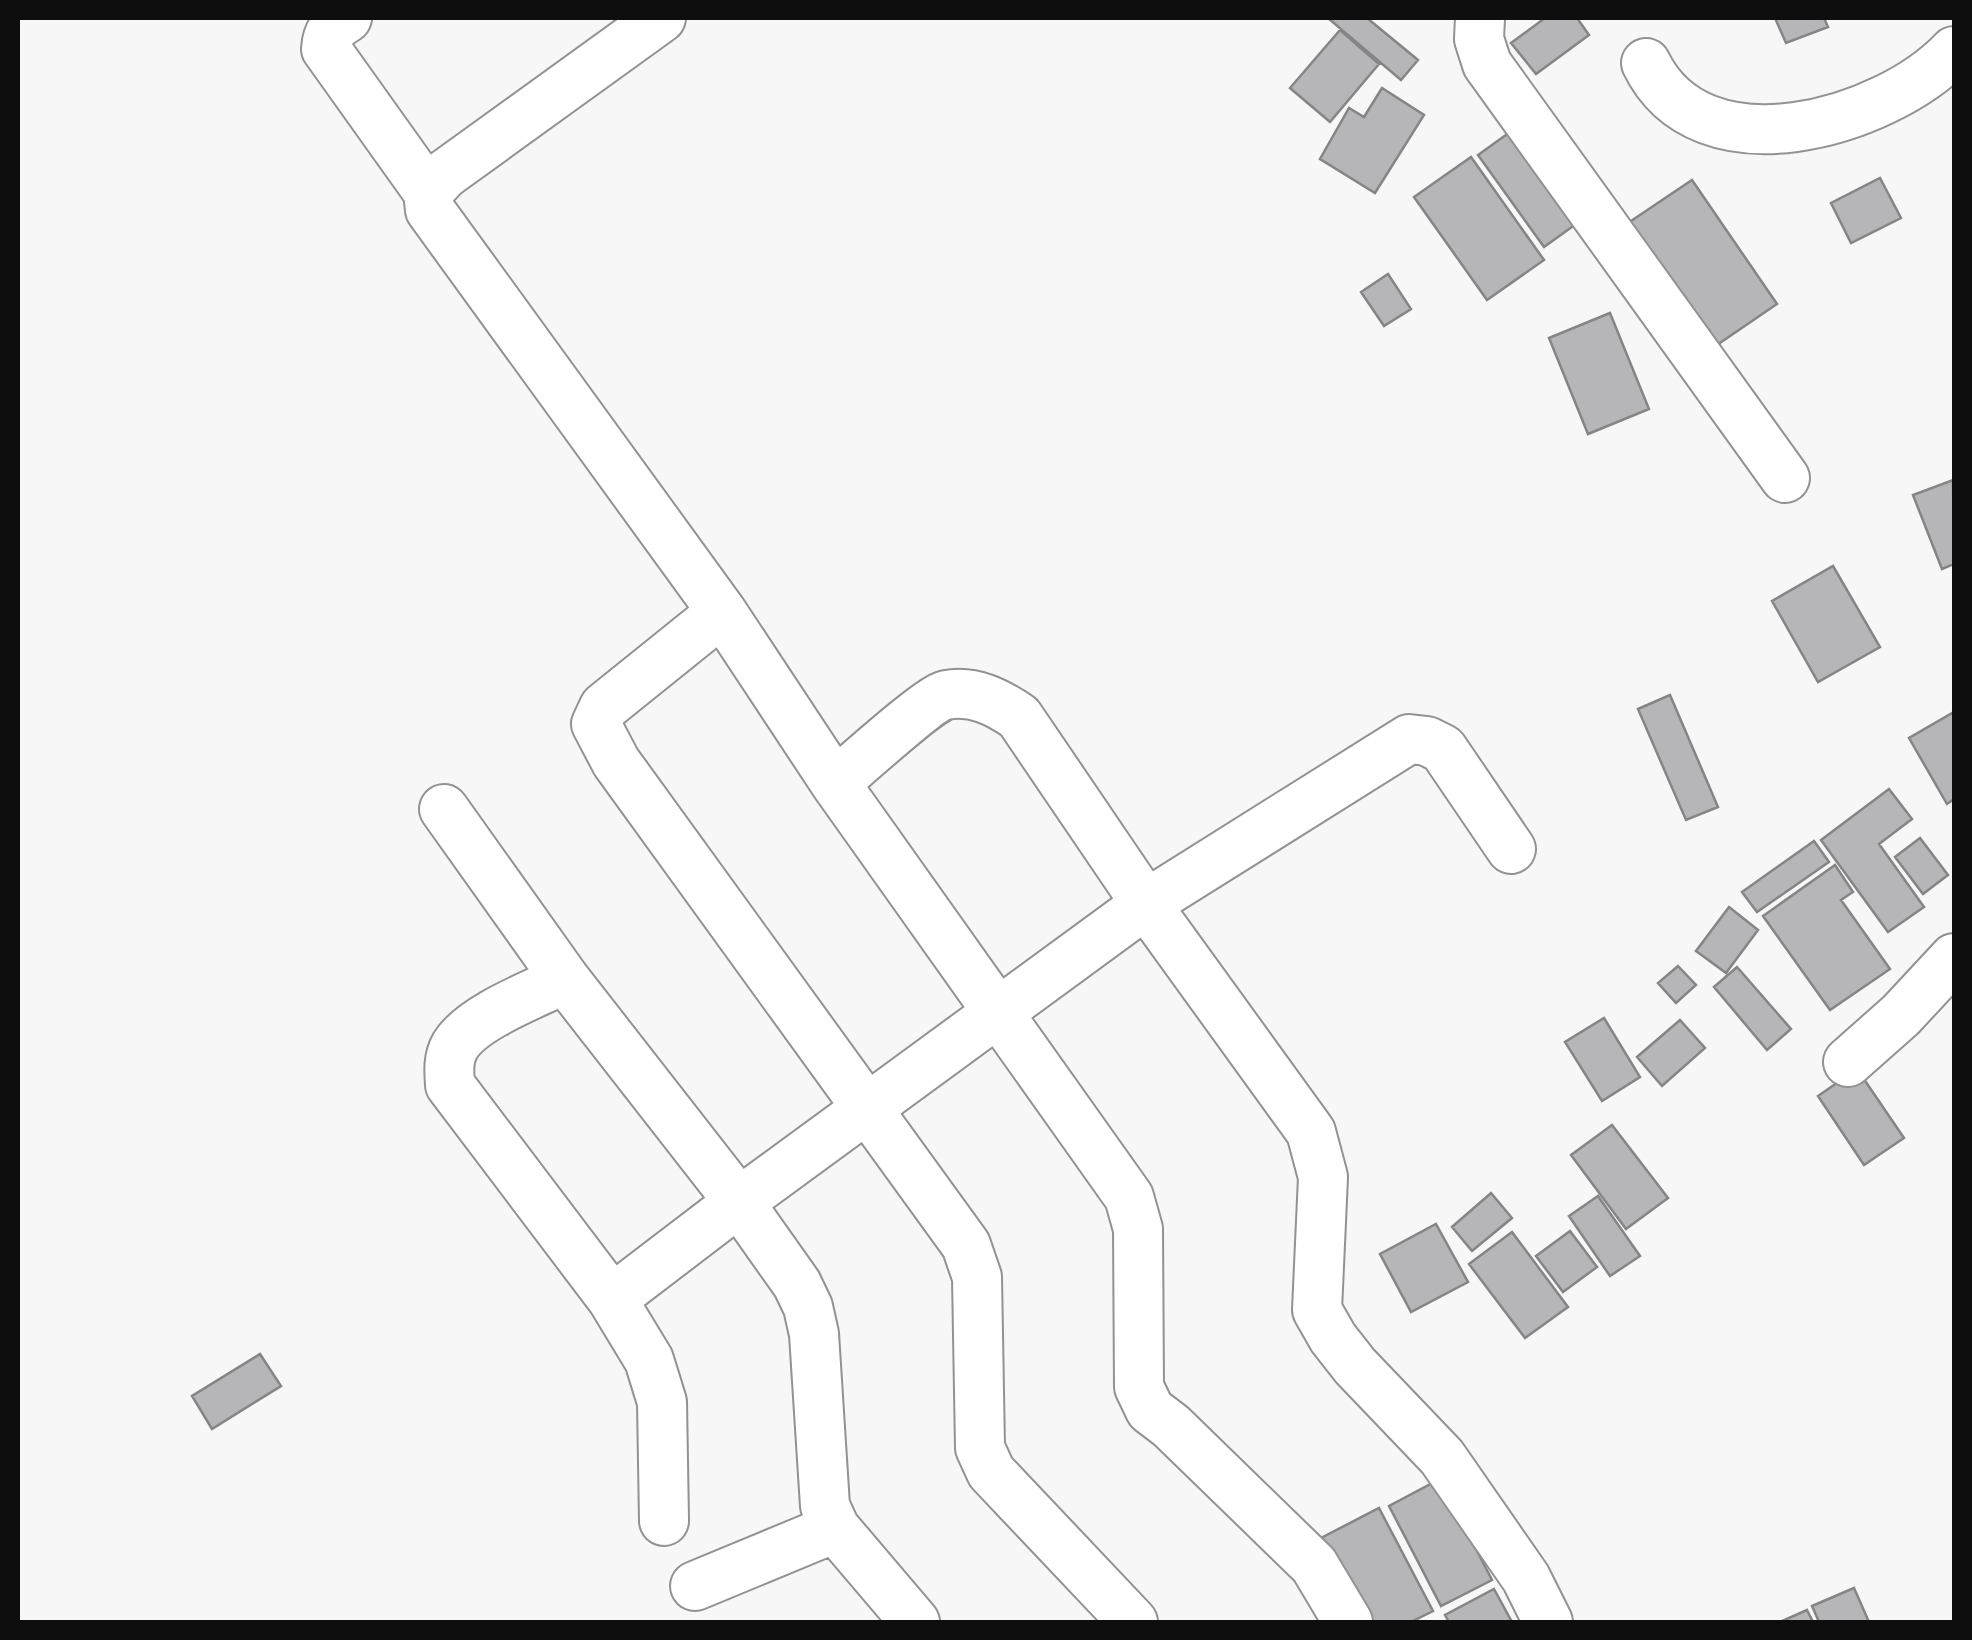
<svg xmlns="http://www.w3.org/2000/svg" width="1972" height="1640" viewBox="0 0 1972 1640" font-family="'Source Sans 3',sans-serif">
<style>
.building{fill:#b6b6b8;stroke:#858586;stroke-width:2.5}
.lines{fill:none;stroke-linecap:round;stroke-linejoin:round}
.minor-casing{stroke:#929293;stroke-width:52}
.minor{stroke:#fff;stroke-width:48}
</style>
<rect width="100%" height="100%" fill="#f7f7f8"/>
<path class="building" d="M1367,18L1418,60L1401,80L1329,19Z
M1545,18H1577L1589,35L1536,74L1511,43Z
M1775,18H1824L1828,27L1786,43Z
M1340,30L1379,64L1330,122L1290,88Z
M1382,88L1424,115L1375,193L1320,159L1349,108L1364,117Z
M1517,127L1583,219L1544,247L1478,155Z
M1471,157L1544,260L1487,300L1414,197Z
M1880,178L1901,218L1851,243L1831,203Z
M1692,180L1777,304L1711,349L1625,225Z
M1388,274L1411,309L1384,326L1361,292Z
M1610,313L1649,409L1588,434L1549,338Z
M1953,480L1954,564L1942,569L1913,495Z
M1833,566L1880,647L1818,682L1772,601Z
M1670,695L1718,807L1686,820L1638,709Z
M1954,712V799L1947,804L1909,738Z
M1889,789L1912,819L1879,844L1924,907L1888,932L1821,840Z
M1920,838L1948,875L1923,894L1895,857Z
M1814,841L1829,862L1757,912L1742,892Z
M1835,865L1853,892L1841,900L1890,969L1830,1010L1763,916Z
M1729,907L1758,930L1726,973L1696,951Z
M1678,966L1696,985L1676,1003L1658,983Z
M1737,967L1791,1029L1767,1050L1714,987Z
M1604,1018L1640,1077L1602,1101L1565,1042Z
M1680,1020L1705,1048L1662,1086L1637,1057Z
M1857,1069L1904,1138L1864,1165L1818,1096Z
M1612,1125L1668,1198L1626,1229L1571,1155Z
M1491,1193L1512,1218L1472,1251L1452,1227Z
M1598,1196L1640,1256L1610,1276L1569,1216Z
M1436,1224L1468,1282L1411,1312L1380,1254Z
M1570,1231L1597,1267L1563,1292L1536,1256Z
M1512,1232L1568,1307L1525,1338L1469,1264Z
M260,1354L281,1386L212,1429L192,1396Z
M1440,1479L1492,1580L1441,1606L1389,1506Z
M1379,1508L1433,1611L1411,1622H1362L1319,1539Z
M1854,1588L1869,1622H1819L1812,1606Z
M1494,1589L1512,1622H1449L1445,1615Z
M1807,1610L1813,1622H1780Z"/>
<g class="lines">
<g class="minor-casing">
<path id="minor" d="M347,18C333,27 327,32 326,49L428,192
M661,18L445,174L428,192L430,210L722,612L835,783L1129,1197L1138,1229L1139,1387L1150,1410L1171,1426L1314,1565L1348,1622
M1480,18L1479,39L1487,64L1785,478
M1646,63C1701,177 1885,124 1954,51
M722,612L604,707L596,724L616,762L966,1245L977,1277L980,1448L991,1472L1133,1622
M835,783C853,768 930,698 946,695C974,690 997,702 1019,717L1146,904L1311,1132L1323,1177L1317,1310L1333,1338L1355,1366L1442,1457L1526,1578L1548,1622
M444,809L565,979L739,1202L797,1284L808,1307L814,1334L825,1506L835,1528L915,1622
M565,979C535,994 472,1017 455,1046C448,1058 449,1071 450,1085L612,1299L649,1360L662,1402L664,1521
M1848,1062L1901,1015L1954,958
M612,1299L739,1202L1146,904L1409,739L1427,741L1443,749L1511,849
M695,1586L835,1528"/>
</g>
<use href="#minor" class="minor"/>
</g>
<rect width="1972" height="1640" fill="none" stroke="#0e0e0e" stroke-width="40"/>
</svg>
